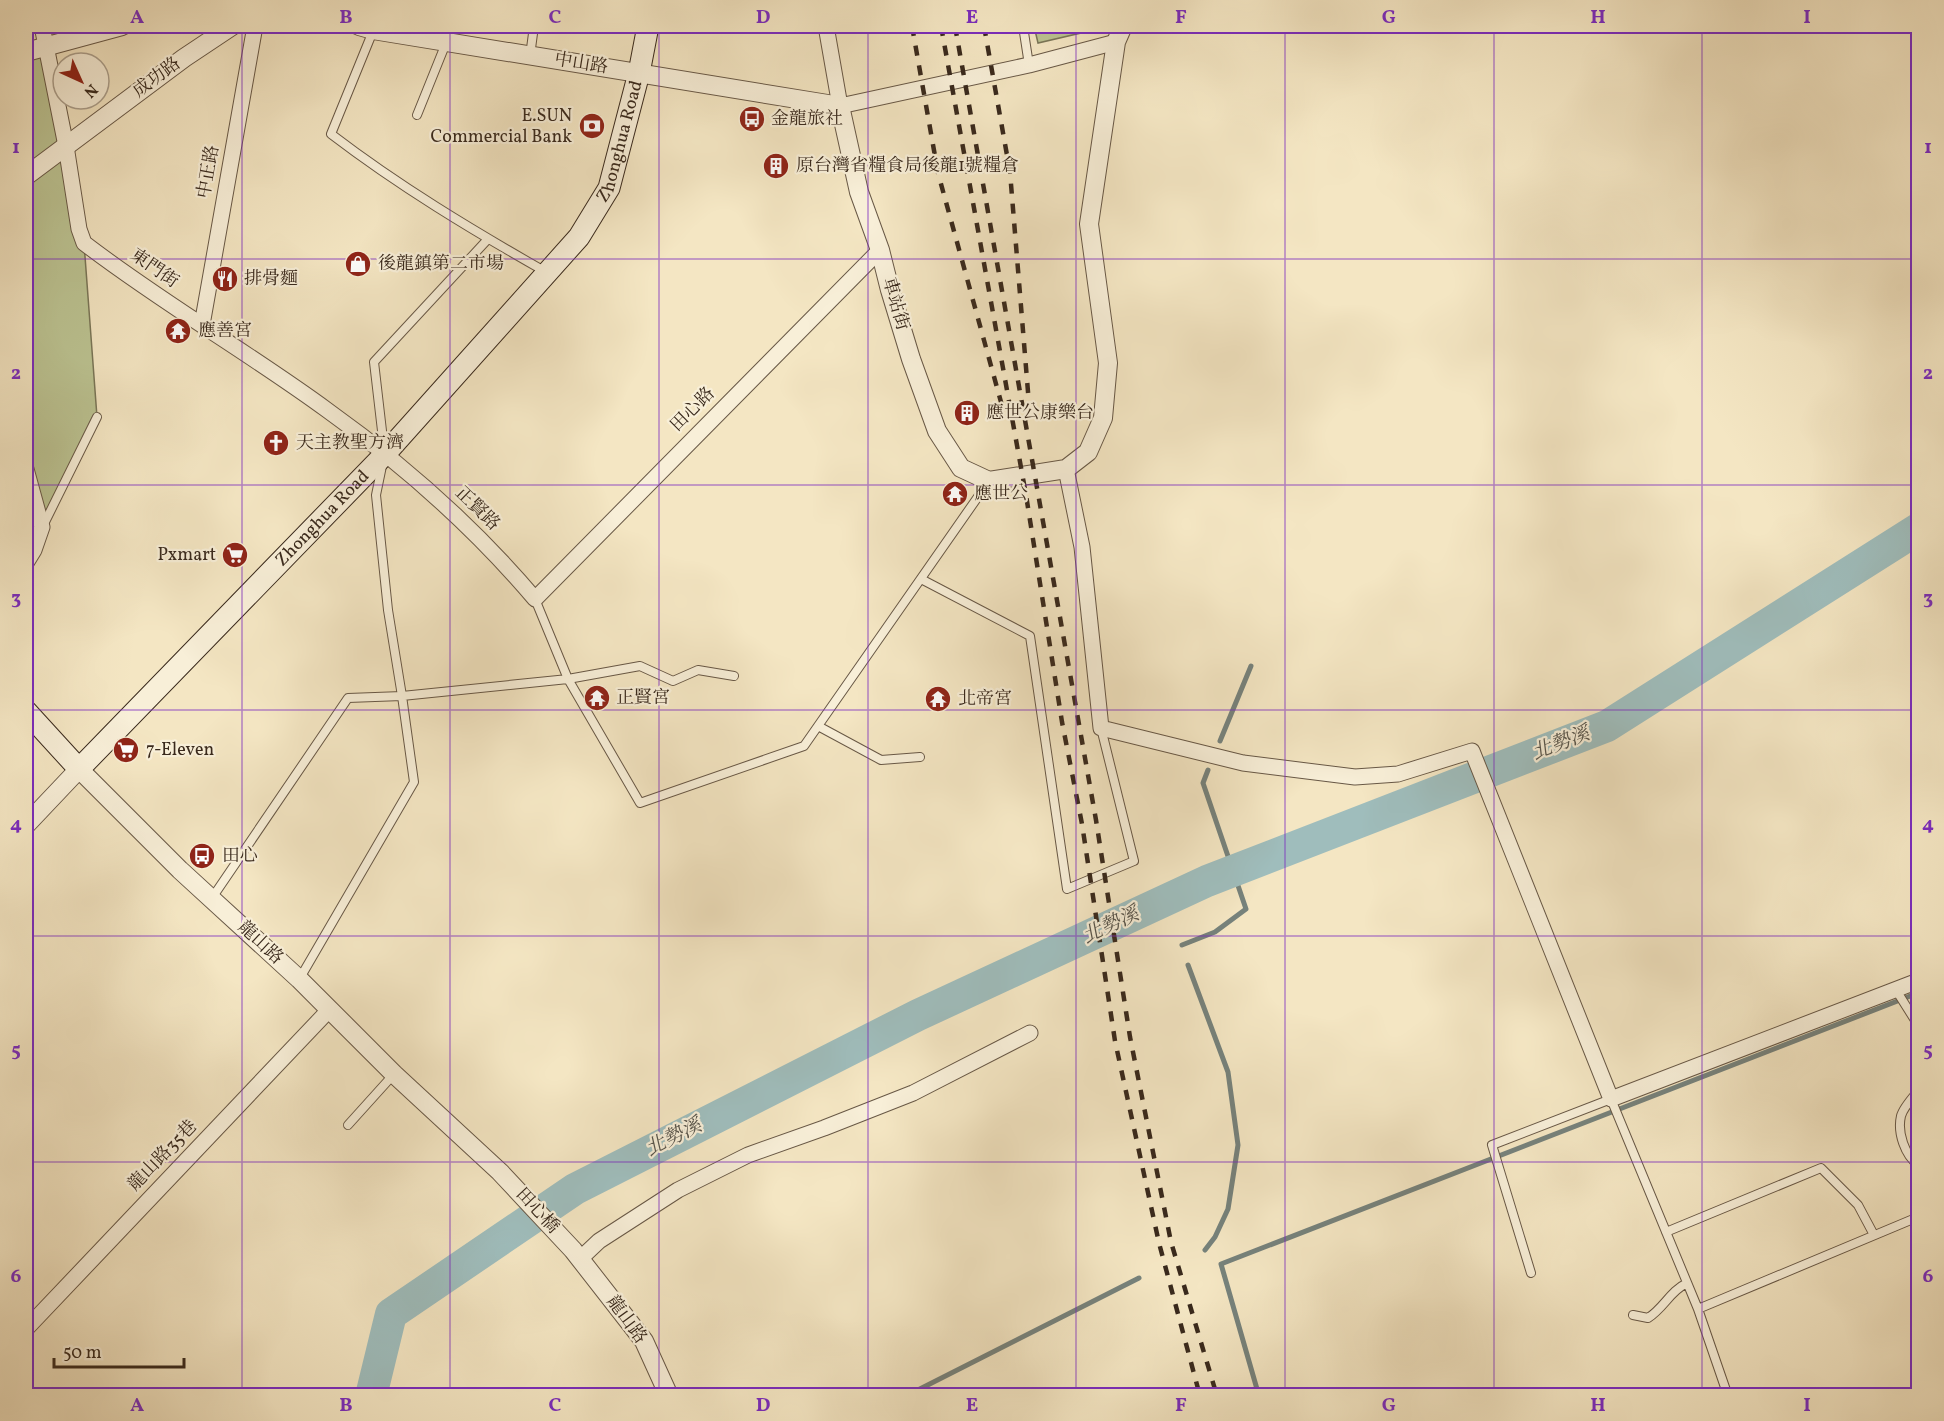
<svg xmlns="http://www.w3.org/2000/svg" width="1944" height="1421" viewBox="0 0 1944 1421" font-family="Vollkorn,'Noto Serif TC',serif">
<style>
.green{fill:#bcc493;stroke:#7a7658;stroke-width:1.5}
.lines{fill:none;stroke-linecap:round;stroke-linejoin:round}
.stream{stroke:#76827c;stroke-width:5}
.canal{stroke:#9fbdbc;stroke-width:18}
.river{stroke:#9fbdbc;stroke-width:32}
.service-casing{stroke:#685846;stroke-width:10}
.minor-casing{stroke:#685846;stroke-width:17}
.tertiary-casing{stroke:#685846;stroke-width:20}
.secondary-casing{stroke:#39291c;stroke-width:23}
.service{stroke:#f8efd8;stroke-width:8}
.minor{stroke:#f8efd8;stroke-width:15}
.tertiary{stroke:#f8efd8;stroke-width:18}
.secondary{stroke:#f8efd8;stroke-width:21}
.rail{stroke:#39291c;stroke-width:4.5;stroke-dasharray:10 10;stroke-linecap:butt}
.grid{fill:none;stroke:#7b2cbf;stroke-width:1.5;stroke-opacity:0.55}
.labels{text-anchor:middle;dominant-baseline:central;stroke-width:4.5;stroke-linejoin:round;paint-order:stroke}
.street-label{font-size:18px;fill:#39291c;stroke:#f8efd8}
.poi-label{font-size:18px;fill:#39291c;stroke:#f8efd8;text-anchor:start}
.water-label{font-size:20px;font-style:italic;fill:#58554c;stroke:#f8efd8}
.neatline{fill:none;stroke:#7b2cbf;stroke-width:2}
.grid-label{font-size:20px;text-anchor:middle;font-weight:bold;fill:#7b2cbf}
</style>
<rect width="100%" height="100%" fill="#f4e6c3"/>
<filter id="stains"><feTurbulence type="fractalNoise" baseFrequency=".00333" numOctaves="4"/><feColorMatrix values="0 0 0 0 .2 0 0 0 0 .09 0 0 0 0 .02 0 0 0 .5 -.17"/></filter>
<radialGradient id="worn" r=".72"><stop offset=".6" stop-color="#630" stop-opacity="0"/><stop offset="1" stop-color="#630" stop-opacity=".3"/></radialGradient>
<path class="green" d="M1034,26H1100L1098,29L1038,43Z
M47,47L84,243L97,417L42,527L26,439V52Z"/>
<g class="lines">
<path class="stream" d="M1220,741L1251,666
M1182,945L1215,932L1246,909L1203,783L1208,770
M1188,965L1228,1072L1238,1145L1228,1209L1215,1237L1205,1250
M906,1396L1139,1278
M1259,1396L1221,1264L1918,993"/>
<path class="canal" d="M372,1390L374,1396"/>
<path class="river" d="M371,1396L391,1314L575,1189L918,1015L1207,881L1607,726L1918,529"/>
<g class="service-casing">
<path id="service" d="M1023,26L1029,65
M373,31L331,134C399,186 472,230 546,272
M530,56L534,26
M417,115L446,43
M384,448L374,362L488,239
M43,526L97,417
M921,579L1030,636L1067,889L1134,861L1101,728
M535,599L568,679L640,803L804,746L989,481
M818,726L881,760L920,757
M212,898L348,698L402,696L568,679L640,666L673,681L698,670L734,676
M300,978L414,782L402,696L388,610L376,495L382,466
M1896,990L1918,1025
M1918,1091C1913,1097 1903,1108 1901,1116C1897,1133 1905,1155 1918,1165
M348,1125L394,1074
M1666,1232L1821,1168L1858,1205L1874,1235
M1531,1273L1492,1145L1611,1099L1698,1309L1728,1396
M1698,1309L1918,1217
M1633,1315L1648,1318C1664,1308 1670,1291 1687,1283"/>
</g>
<g class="minor-casing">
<path id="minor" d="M42,26L66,146L79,229L84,243C162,303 248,352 327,410C404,465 474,527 535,599L880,250
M826,26L840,106L1029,65L1116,42
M202,325L255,26
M26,469L42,527L34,550L26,563
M1066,469L1082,547L1101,728L1243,763L1355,777L1398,774L1472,751L1611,1099L1918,981
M580,1259L599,1241L678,1190L748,1155L824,1128L913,1093L1030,1033
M26,1329L329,1010"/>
</g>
<g class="tertiary-casing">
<path id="tertiary" d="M359,26L373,30L840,106L859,192L880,250L890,290L911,359L937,431L961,468L989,481L1066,469L1088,452L1103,418L1108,363L1089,224L1116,42L1123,26
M26,52L122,26
M26,176L184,58L232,26
M26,825L79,769L180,870L299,979L394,1074L500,1172L573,1250L644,1341L669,1396"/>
</g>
<g class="secondary-casing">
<g id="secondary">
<path id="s1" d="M26,711L79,769L385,454L579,237L609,188L639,73L648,26"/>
</g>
</g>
<use href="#service" class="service"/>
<use href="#minor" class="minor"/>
<use href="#tertiary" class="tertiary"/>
<use href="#secondary" class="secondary"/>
<path class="rail" d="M912,26L938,173L1004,413
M941,26L1026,495L1062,722L1082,824L1115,1041L1159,1243L1200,1396
M955,26L1096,820L1130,1037L1171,1242L1217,1396
M984,26L1010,172L1029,404"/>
</g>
<path class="grid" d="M242,26V1396M450,26V1396M659,26V1396M868,26V1396M1076,26V1396M1285,26V1396M1494,26V1396M1702,26V1396M26,259H1918M26,485H1918M26,710H1918M26,936H1918M26,1162H1918"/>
<defs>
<g id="bus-disc" transform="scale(1.35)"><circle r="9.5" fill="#8f2418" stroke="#f8efd8"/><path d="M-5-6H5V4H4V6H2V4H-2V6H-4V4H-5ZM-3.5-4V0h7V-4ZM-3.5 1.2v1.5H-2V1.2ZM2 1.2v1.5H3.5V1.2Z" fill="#fff"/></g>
<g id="bank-disc" transform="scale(1.35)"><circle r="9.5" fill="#8f2418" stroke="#f8efd8"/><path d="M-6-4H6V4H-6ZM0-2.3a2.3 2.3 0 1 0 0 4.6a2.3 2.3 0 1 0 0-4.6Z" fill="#fff"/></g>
<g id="building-disc" transform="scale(1.35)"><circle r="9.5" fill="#8f2418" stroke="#f8efd8"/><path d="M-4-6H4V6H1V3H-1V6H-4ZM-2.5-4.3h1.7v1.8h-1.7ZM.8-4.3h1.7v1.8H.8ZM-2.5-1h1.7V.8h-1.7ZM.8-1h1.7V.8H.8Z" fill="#fff"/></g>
<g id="shop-disc" transform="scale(1.35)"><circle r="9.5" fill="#8f2418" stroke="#f8efd8"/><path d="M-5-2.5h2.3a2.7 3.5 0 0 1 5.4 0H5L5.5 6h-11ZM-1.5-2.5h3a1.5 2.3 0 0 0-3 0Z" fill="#fff"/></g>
<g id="restaurant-disc" transform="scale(1.35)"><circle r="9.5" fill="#8f2418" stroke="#f8efd8"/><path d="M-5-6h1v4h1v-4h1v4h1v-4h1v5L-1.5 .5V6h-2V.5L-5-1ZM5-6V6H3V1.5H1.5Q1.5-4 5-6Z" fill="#fff"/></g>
<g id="temple-disc" transform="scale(1.35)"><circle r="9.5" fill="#8f2418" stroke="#f8efd8"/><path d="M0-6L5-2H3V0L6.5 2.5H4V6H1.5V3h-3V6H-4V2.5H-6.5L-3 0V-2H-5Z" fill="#fff"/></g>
<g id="church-disc" transform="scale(1.35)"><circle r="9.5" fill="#8f2418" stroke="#f8efd8"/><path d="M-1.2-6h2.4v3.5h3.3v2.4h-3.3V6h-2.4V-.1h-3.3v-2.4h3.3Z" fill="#fff"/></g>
<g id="supermarket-disc" transform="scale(1.35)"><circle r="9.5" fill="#8f2418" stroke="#f8efd8"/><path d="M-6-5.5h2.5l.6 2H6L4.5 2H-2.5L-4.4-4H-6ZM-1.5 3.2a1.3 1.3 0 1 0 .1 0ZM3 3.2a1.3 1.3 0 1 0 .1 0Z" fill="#fff"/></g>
</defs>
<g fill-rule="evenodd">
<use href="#bus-disc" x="752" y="119"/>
<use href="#bank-disc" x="592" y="126"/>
<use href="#building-disc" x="776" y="166"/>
<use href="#shop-disc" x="358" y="264"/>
<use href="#restaurant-disc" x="225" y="279"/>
<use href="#temple-disc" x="178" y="331"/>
<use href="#building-disc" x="967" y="413"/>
<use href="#church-disc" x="276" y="443"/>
<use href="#temple-disc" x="955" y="494"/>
<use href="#supermarket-disc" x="235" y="555"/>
<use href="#temple-disc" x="597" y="698"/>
<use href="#temple-disc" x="938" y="699"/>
<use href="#supermarket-disc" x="126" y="750"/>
<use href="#bus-disc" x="202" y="856"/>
</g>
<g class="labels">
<g class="street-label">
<text transform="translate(581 64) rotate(9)">中山路</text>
<text transform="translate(157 78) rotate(-37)">成功路</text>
<text stroke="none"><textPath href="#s1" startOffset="914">Zhonghua Road</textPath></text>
<text transform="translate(209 172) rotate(-80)">中正路</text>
<text transform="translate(154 269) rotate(35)">東門街</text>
<text transform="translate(895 304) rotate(74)">車站街</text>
<text transform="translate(693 410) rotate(-45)">田心路</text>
<text transform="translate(477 509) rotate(44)">正賢路</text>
<text stroke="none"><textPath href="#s1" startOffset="428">Zhonghua Road</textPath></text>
<text transform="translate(260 943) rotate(43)">龍山路</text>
<text transform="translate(163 1156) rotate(-46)">龍山路35巷</text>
<text transform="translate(537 1211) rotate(47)">田心橋</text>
<text transform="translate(626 1320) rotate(54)">龍山路</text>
</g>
<g class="poi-label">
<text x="572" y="116" text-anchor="end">E.SUN<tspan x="572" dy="21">Commercial Bank</tspan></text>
<text x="771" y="119">金龍旅社</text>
<text x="796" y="166">原台灣省糧食局後龍1號糧倉</text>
<text x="378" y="264">後龍鎮第二市場</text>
<text x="244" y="279">排骨麵</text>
<text x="198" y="331">應善宮</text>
<text x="986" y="413">應世公康樂台</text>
<text x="296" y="443">天主教聖方濟</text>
<text x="974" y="494">應世公</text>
<text x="216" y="555" text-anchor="end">Pxmart</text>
<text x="616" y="698">正賢宮</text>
<text x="958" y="699">北帝宮</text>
<text x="146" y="750">7-Eleven</text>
<text x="222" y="856">田心</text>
</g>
<g class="water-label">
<text transform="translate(1561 744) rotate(-21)">北勢溪</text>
<text transform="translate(1111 926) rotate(-25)">北勢溪</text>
<text transform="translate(674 1138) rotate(-27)">北勢溪</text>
</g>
</g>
<rect width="1944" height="1421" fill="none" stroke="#f4e6c3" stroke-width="66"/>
<g transform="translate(81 81) rotate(135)"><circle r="28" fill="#f8efd8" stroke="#aca08d" stroke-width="1.5"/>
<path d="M0-4.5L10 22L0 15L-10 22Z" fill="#8f2418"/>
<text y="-9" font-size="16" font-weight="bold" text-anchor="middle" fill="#39291c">N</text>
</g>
<path d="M54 1358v9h130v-9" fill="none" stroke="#39291c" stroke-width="3"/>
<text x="63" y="1358" font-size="18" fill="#39291c" stroke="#f8efd8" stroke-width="4.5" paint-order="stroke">50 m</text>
<rect x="33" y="33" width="1878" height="1355" class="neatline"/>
<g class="grid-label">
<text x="137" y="23">A</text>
<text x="346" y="23">B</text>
<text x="555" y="23">C</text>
<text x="763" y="23">D</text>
<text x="972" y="23">E</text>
<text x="1181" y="23">F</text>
<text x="1389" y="23">G</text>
<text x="1598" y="23">H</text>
<text x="1807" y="23">I</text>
<text x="16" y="153">1</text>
<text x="1928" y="153">1</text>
<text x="16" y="379">2</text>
<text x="1928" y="379">2</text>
<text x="16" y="604">3</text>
<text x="1928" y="604">3</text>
<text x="16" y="830">4</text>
<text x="1928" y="830">4</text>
<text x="16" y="1056">5</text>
<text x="1928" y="1056">5</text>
<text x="16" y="1282">6</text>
<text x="1928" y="1282">6</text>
<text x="137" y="1411">A</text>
<text x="346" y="1411">B</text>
<text x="555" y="1411">C</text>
<text x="763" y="1411">D</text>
<text x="972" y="1411">E</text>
<text x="1181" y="1411">F</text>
<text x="1389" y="1411">G</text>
<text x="1598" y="1411">H</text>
<text x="1807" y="1411">I</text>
</g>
<rect width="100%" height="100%" filter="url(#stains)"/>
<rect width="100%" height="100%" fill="url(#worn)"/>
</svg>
